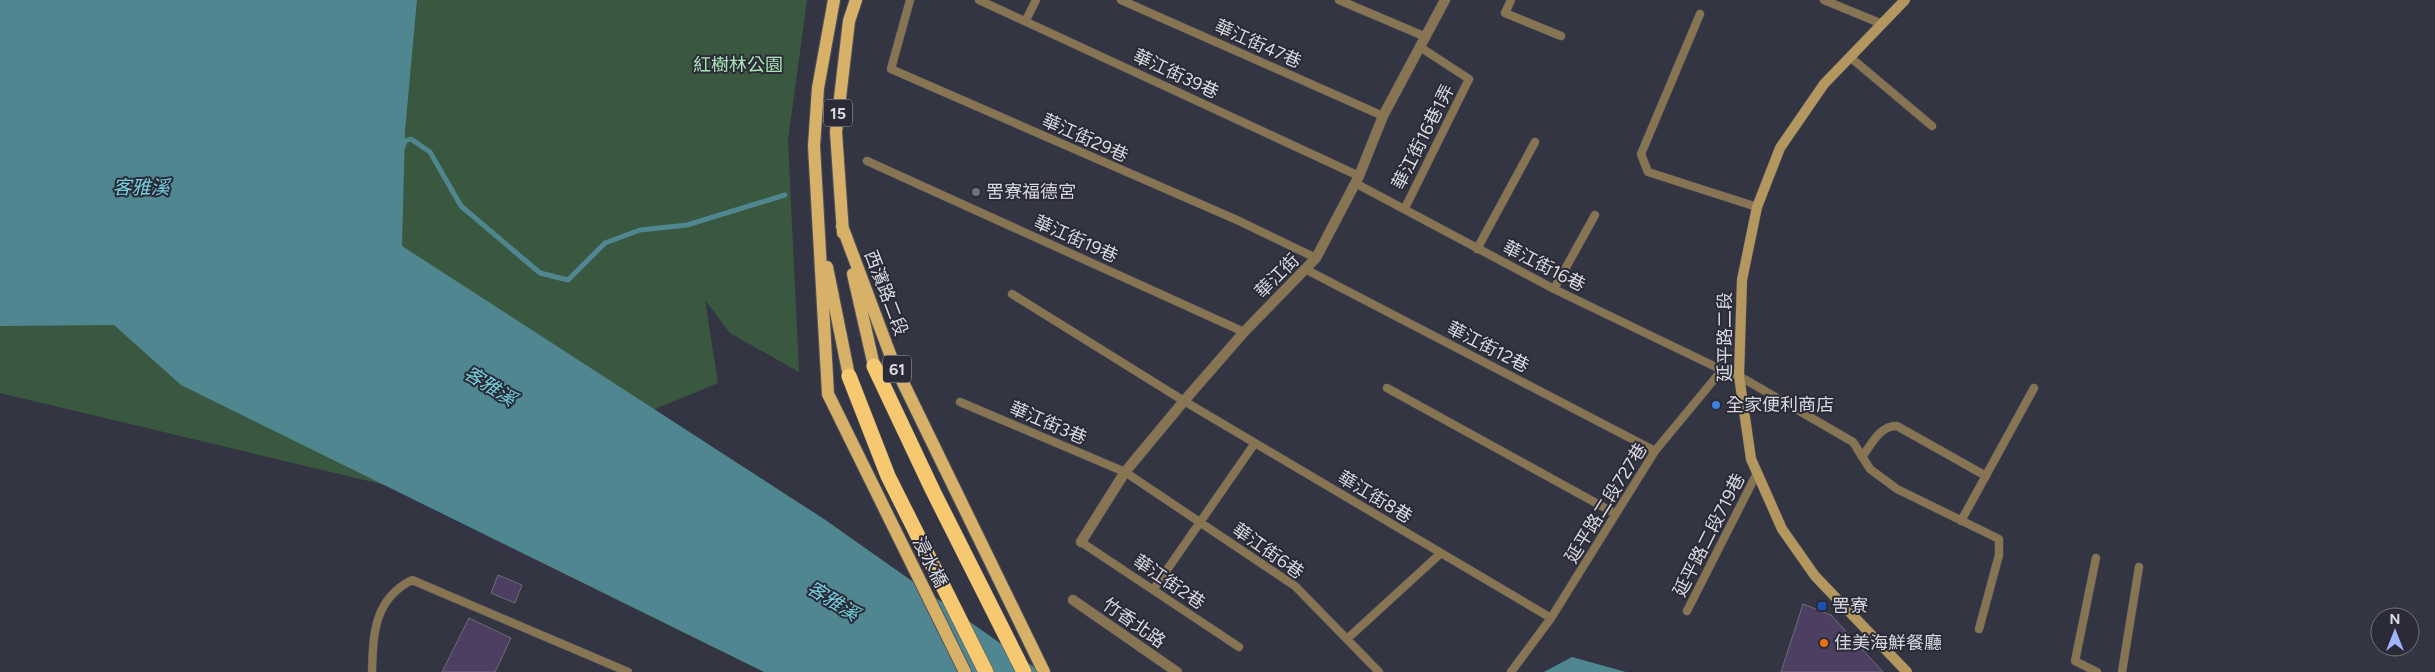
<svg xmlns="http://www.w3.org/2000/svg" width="2435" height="672" viewBox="0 0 2435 672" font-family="Figtree,'Noto Sans TC',sans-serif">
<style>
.green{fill:#3a5840}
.water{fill:#4f868f}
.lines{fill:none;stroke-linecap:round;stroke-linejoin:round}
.stream{stroke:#4f868f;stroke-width:5}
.building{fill:#4d3f62;stroke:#706b79}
.lane-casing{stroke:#52535f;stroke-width:9}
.street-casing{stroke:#52535f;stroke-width:11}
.secondary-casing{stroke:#52535f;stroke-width:11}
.primary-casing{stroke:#52535f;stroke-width:14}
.highway-casing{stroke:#52535f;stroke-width:16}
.lane{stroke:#867452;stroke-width:8}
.street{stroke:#867452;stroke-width:10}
.secondary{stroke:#b4965f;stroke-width:10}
.primary{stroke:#d7b168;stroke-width:12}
.highway{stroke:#f6c86f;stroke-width:15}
.worship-dot{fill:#6b7280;stroke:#2a2b37;stroke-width:2}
.shop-dot{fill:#3f7fe0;stroke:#2a2b37;stroke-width:2}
.transit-dot{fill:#1a4fb4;stroke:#2a2b37;stroke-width:2}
.food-dot{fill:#e8710a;stroke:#2a2b37;stroke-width:2}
.labels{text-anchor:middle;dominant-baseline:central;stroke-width:4;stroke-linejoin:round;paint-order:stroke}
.shield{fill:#2a2b37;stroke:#a4a5ae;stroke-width:1}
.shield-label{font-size:16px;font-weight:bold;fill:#d8d9e1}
.street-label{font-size:18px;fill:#d8d9e1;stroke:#2a2b37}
.park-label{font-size:18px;fill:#aae5b5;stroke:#2a2b37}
.poi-label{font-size:18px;fill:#d8d9e1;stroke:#2a2b37;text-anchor:start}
.water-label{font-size:19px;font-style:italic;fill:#74d0de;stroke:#2a2b37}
</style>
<rect width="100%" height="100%" fill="#343542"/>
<path class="green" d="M0,0H807L788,140L799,372L730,333L705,300L718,383L585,438L398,488L0,393Z"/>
<path class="water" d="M0,0H417L405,131L402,246L824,519L1041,672H764L181,385L114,325L0,326Z
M1572,657L1626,672H1544Z"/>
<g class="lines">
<path class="stream" d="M403,147L405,141L411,139L430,152L461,206L540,273L568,280L605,243L640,230L687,225L785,195"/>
</g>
<path class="building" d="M498,575L522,585L515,603L491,593Z
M1803,604L1831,615L1883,672H1781Z
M469,618L511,638L495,672H442Z"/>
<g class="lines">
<g class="lane-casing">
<path id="lane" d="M910,0L891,69L1237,220L1316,258
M979,0L1359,176
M1121,0L1383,116
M1339,0L1426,37
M1511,0L1505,13L1561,36
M1824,0L1882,24
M1700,14L1641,154L1648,172L1757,207
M1026,20L1036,0
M1850,57L1932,126
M867,161L1244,332
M1355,183L1554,289L1722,370
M1405,208L1469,79L1420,47
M1477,249L1535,142
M1307,270L1655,451
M1554,289L1595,215
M1012,294L1184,401L1551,618
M1387,388L1616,514
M960,402L1125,472L1295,586L1379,672
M1862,457C1871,445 1880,425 1897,426L1986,476
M1961,521L2034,388
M1081,542L1239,647
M2096,558L2075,661L2097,672
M1153,590L1255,443
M1687,611L1757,473
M1347,639L1441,553
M372,672C373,634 374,599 412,580L628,672
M1511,672L1551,618L1655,451L1722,370L1739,376L1853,442L1870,469L1897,489L1999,539V555L1979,629
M2122,672L2139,567"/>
</g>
<g class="street-casing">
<path id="street" d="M1081,542L1125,472L1184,401L1244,332L1316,258L1359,176L1383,116L1445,0
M1073,600L1177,672"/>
</g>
<g class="secondary-casing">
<path id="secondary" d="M1905,0L1824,84L1780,148L1757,207L1742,280L1739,376L1751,459L1782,529L1815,576L1907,672"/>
</g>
<g class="primary-casing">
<path id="primary" d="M834,0L818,88L814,146L828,394L965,672
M842,226L893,362L1044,672
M843,233L836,132L849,21L856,0
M827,267L849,376
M853,274L874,366"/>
</g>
<g class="highway-casing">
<path id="highway" d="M874,366L933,491L1024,672
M849,376L888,476L986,672"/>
</g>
<use href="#lane" class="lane"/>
<use href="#street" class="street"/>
<use href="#secondary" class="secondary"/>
<use href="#primary" class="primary"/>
<use href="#highway" class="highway"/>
</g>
<circle class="worship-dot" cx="976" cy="192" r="5"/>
<circle class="shop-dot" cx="1716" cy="405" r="5"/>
<rect class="transit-dot" x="1817" y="601" width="10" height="10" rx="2.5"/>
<circle class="food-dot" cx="1824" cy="643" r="5"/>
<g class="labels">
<g class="shield">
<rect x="824" y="99.5" width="28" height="27" rx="4"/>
<rect x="883" y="355.5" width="28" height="27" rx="4"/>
</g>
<g class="shield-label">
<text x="838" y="113">15</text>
<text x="897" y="369">61</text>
</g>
<g class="street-label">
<text transform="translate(1258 44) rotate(24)">華江街47巷</text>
<text transform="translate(1176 74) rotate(25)">華江街39巷</text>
<text transform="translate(1423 137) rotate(-63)">華江街16巷1弄</text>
<text transform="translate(1085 138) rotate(24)">華江街29巷</text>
<text transform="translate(1076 239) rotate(24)">華江街19巷</text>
<text transform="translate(1544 266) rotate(27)">華江街16巷</text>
<text transform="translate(1277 276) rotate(-45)">華江街</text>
<text transform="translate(886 293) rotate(69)">西濱路二段</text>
<text transform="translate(1725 337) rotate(-90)">延平路二段</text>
<text transform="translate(1488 347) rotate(27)">華江街12巷</text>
<text transform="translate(1048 423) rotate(23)">華江街3巷</text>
<text transform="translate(1375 497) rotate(31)">華江街8巷</text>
<text transform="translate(1606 503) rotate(-58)">延平路二段727巷</text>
<text transform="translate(1709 535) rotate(-63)">延平路二段719巷</text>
<text transform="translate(1268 551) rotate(35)">華江街6巷</text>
<text transform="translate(930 562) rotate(63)">浸水橋</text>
<text transform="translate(1169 582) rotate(34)">華江街2巷</text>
<text transform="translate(1134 623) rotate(35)">竹香北路</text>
</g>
<g class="park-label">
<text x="738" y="65">紅樹林公園</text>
</g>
<g class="poi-label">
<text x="986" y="192">罟寮福德宮</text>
<text x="1726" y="405">全家便利商店</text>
<text x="1832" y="606">罟寮</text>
<text x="1834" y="643">佳美海鮮餐廳</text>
</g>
<g class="water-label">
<text x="141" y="187">客雅溪</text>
<text transform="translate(490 386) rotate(32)">客雅溪</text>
<text transform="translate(833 601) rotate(32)">客雅溪</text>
</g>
</g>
<g transform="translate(2395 632)"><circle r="24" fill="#2a2b37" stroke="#70717b"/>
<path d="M0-4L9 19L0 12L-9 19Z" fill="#a0b3fd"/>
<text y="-8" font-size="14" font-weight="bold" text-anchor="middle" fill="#d8d9e1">N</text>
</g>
</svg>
